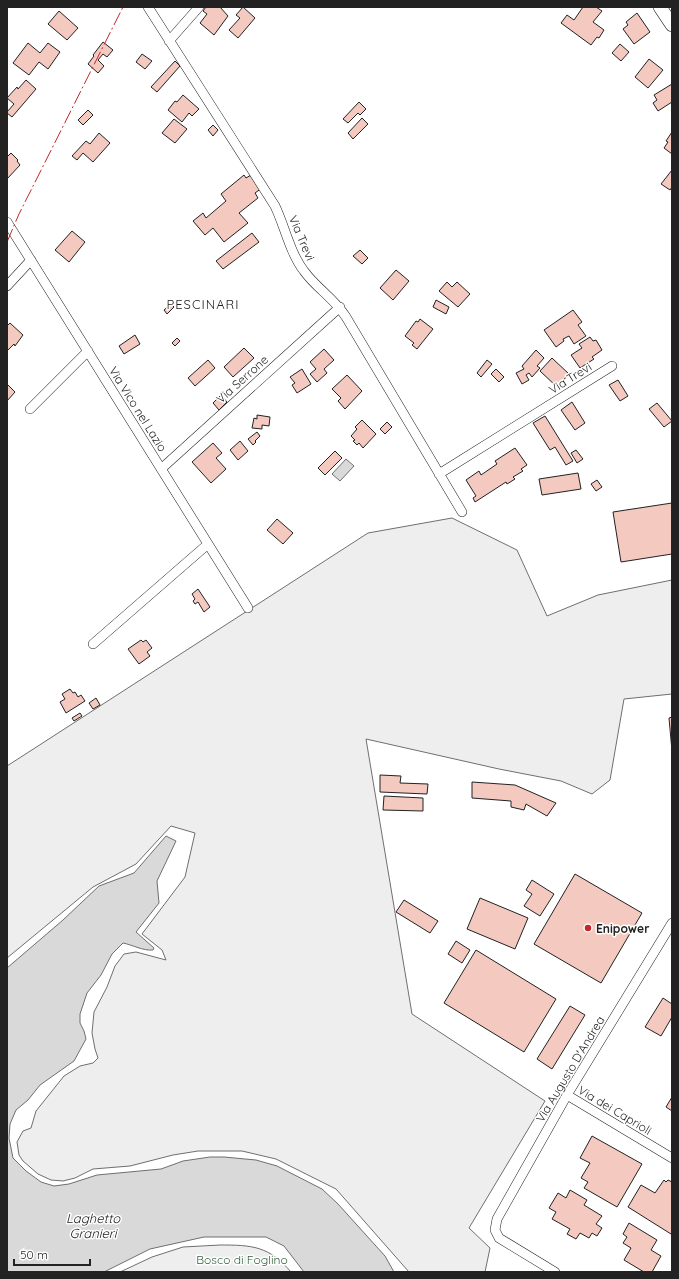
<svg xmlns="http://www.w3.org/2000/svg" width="679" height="1279" viewBox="0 0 679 1279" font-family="Quicksand,sans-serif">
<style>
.green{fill:#eee;stroke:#6f6f6f}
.water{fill:#d9d9d9;stroke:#6f6f6f}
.building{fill:#f3c9c0;stroke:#222}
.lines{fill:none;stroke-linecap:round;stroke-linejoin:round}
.street-casing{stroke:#222;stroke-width:10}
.secondary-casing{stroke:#222;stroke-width:14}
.street{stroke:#fff;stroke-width:9}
.secondary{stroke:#fff;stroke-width:13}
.power{stroke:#c62828;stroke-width:1;stroke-dasharray:14 3 2 3;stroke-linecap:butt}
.poi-dot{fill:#c62828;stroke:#fff;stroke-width:1.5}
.labels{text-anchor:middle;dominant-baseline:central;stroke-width:3;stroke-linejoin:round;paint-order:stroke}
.street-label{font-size:12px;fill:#222;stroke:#fff}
.poi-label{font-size:12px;font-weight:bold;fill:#222;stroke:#fff;text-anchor:start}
.park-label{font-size:12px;fill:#2f5e38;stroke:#fff}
.neighbourhood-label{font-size:13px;letter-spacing:1px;fill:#222;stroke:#fff}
.water-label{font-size:13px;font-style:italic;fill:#222;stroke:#fff}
</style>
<rect width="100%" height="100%" fill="#fff"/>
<path class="green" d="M452,518L517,550L547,616L598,595L672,580V694L624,699L610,780L592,794L561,781L499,769L366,739L412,1014L545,1101L469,1228L490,1248L485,1272H409L336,1189L276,1159L242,1151H198L173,1155L130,1166L93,1169L75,1178L63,1181L51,1180L38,1174L23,1161L19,1155L17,1142L23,1131L31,1128L36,1111L64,1076L80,1066L93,1063L98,1058L95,1049L92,1033L94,1012L107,987L115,966L124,954L136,952L166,960L162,950L142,934L185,877L195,833L171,826L136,864L93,887L7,958V766L368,533Z
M220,1245C252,1245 269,1246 291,1272H120L152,1257L183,1247Z"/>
<path class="water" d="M346,459L354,466L340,481L332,474Z
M166,836L176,841L157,881L159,903L136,932L154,948L153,950C143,951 133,945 123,943L112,954L101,975L87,993L80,1014V1023L84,1031L86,1039L74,1061L40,1085L28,1100L16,1110L10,1124L9,1138L13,1158L26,1171L41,1182L54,1186L69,1184L97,1175L161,1169L183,1161L210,1157H224L256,1160L277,1166L322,1189L338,1204L385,1256L394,1272H304L284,1246L266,1237H204L150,1249L104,1272H7V968L63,920L99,886L134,873Z"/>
<path class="building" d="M206,7H220L228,16L214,35L200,23L207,14L203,11Z
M243,7L255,18L238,38L229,30L240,18L236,15Z
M583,7H596L602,11L593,22L604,30L599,38L597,37L591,45L561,23L567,15L574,20Z
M59,11L78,28L67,40L48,24Z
M637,13L650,32L634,44L623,29L628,25L626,22Z
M103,42L113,50L107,57L103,54L98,60L104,66L98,73L88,64L94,56L93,55Z
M28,43L40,53L48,43L60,52L48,69L39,62L29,75L13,63Z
M620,44L629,52L621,61L612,53Z
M142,54L152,61L145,69L136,62Z
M649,59L663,70L648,88L635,77Z
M175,61L180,66L157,92L151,87Z
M26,80L36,89L12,117L7,113V112L14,104L7,98L17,87L18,89Z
M672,84V102L658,111L653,103L657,100L654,95Z
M183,95L199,109L192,116L189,113L182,122L168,110L175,101L177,102Z
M359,102L366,109L360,115L358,113L348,123L343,119Z
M88,110L93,115L83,125L78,120Z
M362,118L368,124L353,139L348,133Z
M174,119L187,129L175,143L162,133Z
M213,125L218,130L213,136L208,130Z
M672,132V154L664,148L668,142L666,141Z
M99,133L110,143L93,162L83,153L77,160L72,156L86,141L90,144Z
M11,153L18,160L17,161L20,165L7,179V155L8,156Z
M672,170V187L670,190L661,184Z
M244,175L246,178L251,175L262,188L255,193L258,198L239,213L248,223L224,242L213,228L205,235L193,221L203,213L206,218L226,201L221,194Z
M72,231L85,242L69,262L55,250Z
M252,233L259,242L223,269L216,261Z
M360,250L368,258L362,264L353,256Z
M396,270L409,281L393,300L380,288Z
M447,282L452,287L457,282L470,294L458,307L439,291Z
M436,300L449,307L446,314L433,307Z
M171,304L174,307L167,314L164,310Z
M573,310L582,322L578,325L586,336L574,344L569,336L563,339L564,341L556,347L544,330Z
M420,319L433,329L417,349L412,345L414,343L405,336L416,321L418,322Z
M10,323L23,335L15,346L14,344L7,351V326Z
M135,335L140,344L124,354L119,346Z
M590,337L593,341L596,340L602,350L592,357L594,359L580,368L571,355L582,348L579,344Z
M177,338L180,341L175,346L172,343Z
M244,348L254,358L233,377L224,367Z
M324,349L334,360L324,369L327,373L317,382L310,374L316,369L310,362Z
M536,350L544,358L537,366L540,368L532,377L529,373L526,375L529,380L522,384L516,373L524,369L522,366Z
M552,358L569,374L557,387L540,371Z
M208,360L215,368L195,386L188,378Z
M487,360L492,364L481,377L477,373Z
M302,369L311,384L297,393L292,385L295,383L290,377Z
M496,369L504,377L499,382L491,374Z
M347,375L362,391L345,409L338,401L341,398L332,389Z
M618,380L628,396L620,401L609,385Z
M7,384L15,392L7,401Z
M221,395L227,402L219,410L213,403Z
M572,402L585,423L575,430L561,410Z
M657,403L672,421L664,427L649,409Z
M257,415L270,417L269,426L262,425V429L252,428L254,418L257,419Z
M545,416L573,461L566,465L555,447L550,450L533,423Z
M362,420L376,434L363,448L359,443L357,445L353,441L355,440L351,436L357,429L355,427Z
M387,422L392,427L385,434L380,429Z
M257,432L260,436L255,441L256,442L253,445L248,439Z
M240,441L248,451L238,460L230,450Z
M213,443L222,453L216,458L226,469L211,483L192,462Z
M515,448L527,465L521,469L523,471L513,477L515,479L507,484L506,482L475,502L473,498L476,496L466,480L479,471L481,475L497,464L495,461Z
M576,450L583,459L577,463L571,453Z
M335,451L342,458L325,475L318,468Z
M578,473L581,489L542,495L539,479Z
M597,480L602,487L596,491L591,484Z
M672,503V554L621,562L613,512Z
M277,519L293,533L283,544L267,530Z
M198,589L210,607L204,612L198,602L195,604L193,601L195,599L192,594Z
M141,640L143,642L146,640L152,648L147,652L150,656L139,664L128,649Z
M70,689L73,693L75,692L78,697L81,695L85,701L66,713L60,702L65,699L62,694Z
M96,698L100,705L93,709L89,703Z
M80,713L82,716L74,721L72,718Z
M672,717V751L669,718Z
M380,775L401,776L400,783L428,784L427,794L380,792Z
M472,782L515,785L556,803L547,816L526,804L524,810L511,807V801L472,798Z
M384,796L423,798V811L383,810Z
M575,874L642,913L601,983L534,944Z
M532,880L554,894L540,916L524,906L532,894L526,890Z
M480,898L528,918L515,949L467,929Z
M404,900L438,921L430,933L396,912Z
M456,941L470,950L462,963L448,954Z
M476,950L556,999L524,1052L444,1003Z
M663,998L672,1004V1017L661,1036L645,1027Z
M570,1006L585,1015L552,1069L537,1059Z
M672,1097V1111L666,1107Z
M592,1136L642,1164L617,1207L584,1188L588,1182L581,1178L590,1163L580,1158Z
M664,1180L666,1182L668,1180L672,1182V1232L671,1234L628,1207L641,1185L655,1193Z
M570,1190L587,1200L584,1205L602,1216L596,1224L602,1228L597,1236L592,1233L589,1238L580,1233L576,1239L567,1234L570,1229L552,1219L556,1212L549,1208L558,1193L566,1198Z
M629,1223L657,1240L651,1250L661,1256L652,1272H644L624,1260L631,1248L623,1243L627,1237L623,1234Z"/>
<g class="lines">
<g class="street-casing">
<path id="street" d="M148,7L275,206C285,227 290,253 304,271C316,288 334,298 346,317L462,512
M169,41L199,7
M7,222L248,608
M7,286L31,260
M30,409L88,351
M161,469L340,307
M439,474L612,366
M93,644L208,544
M567,1095L672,1158
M555,1272L499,1238L495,1230L497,1219L567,1095L672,923"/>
</g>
<g class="secondary-casing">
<path id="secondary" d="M660,7L672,25"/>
</g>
<use href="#street" class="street"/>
<use href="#secondary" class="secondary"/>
<path class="power" d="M7,242L19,214L123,7"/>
</g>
<circle class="poi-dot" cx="588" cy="928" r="4"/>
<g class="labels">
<g class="street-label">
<text transform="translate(302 238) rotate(67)">Via Trevi</text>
<text transform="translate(570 378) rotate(-32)">Via Trevi</text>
<text transform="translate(242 379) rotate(-42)">Via Serrone</text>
<text transform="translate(138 409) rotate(58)">Via Vico nel Lazio</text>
<text transform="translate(570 1069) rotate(-59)">Via Augusto D'Andrea</text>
<text transform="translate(615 1110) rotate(31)">Via dei Caprioli</text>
</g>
<g class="poi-label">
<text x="596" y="928">Enipower</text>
</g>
<g class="park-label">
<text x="242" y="1259">Bosco di Foglino</text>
</g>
<g class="neighbourhood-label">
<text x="203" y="304">PESCINARI</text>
</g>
<g class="water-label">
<text x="93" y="1218">Laghetto<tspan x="93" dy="15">Granieri</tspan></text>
</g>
</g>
<rect width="679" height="1279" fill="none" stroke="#222222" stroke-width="16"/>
<path d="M14 1259v6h76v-6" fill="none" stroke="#222222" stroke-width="2"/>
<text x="20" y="1259" font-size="12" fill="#222222" stroke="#ffffff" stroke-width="3" paint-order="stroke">50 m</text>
</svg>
